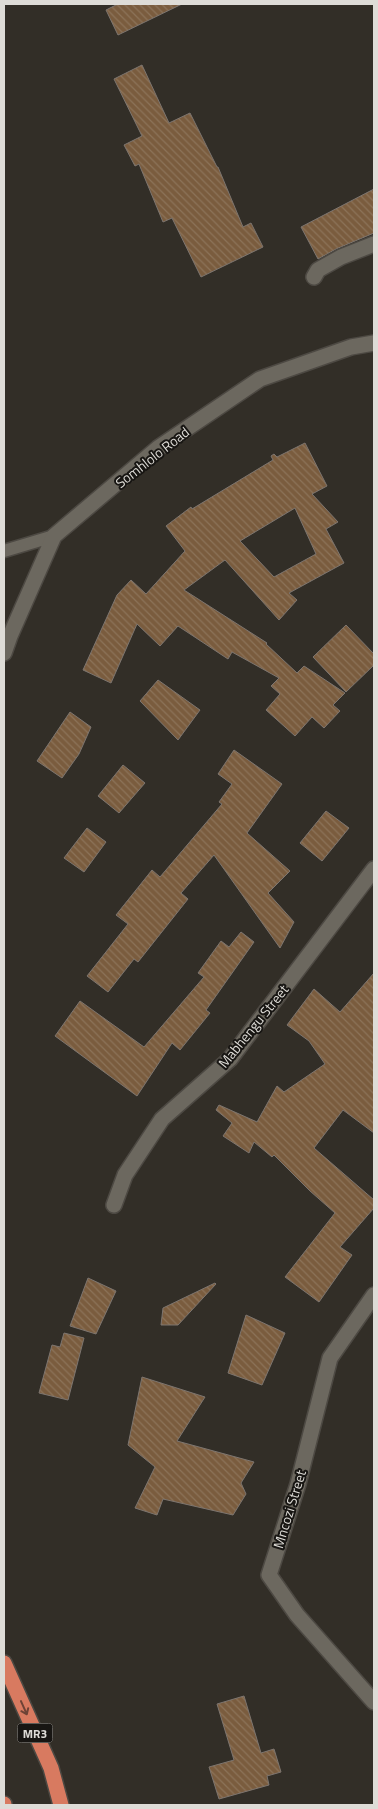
<svg xmlns="http://www.w3.org/2000/svg" width="378" height="1809" viewBox="0 0 378 1809" font-family="'Titillium Web',sans-serif">
<style>
.building{fill:url(#building-back-hatch);stroke:#7d756f;fill-rule:evenodd}
.lines{fill:none;stroke-linecap:round;stroke-linejoin:round}
.service-casing{stroke:#4d4943;stroke-width:15}
.minor-casing{stroke:#4d4943;stroke-width:18}
.tertiary-casing{stroke:#4d4943;stroke-width:18}
.motorway-casing{stroke:#4d4943;stroke-width:18}
.service{stroke:#6c685f;stroke-width:12}
.minor{stroke:#6c685f;stroke-width:15}
.tertiary{stroke:#6c685f;stroke-width:15}
.motorway{stroke:#d87a60;stroke-width:15}
.oneway{stroke:#6e4336}
.labels{text-anchor:middle;dominant-baseline:central;stroke-width:4;stroke-linejoin:round;paint-order:stroke}
.shield{fill:#181613;stroke:#a3a19c;stroke-width:1}
.shield-label{font-size:12px;font-weight:bold;fill:#dedcd7}
.street-label{font-size:14px;fill:#dedcd7;stroke:#181613}
</style>
<defs>
<pattern id="building-back-hatch" width="6" height="6" patternUnits="userSpaceOnUse" patternTransform="scale(1.25)"><rect width="6" height="6" fill="#7a5c3e"/><path d="M-1 5l2 2M0 0l6 6M5-1l2 2" fill="none" stroke="#8c7359"/></pattern>
</defs>
<rect width="100%" height="100%" fill="#322e27"/>
<path class="building" d="M118,4H182L118,35L106,10Z
M142,65L169,123L190,113L217,167H218L243,227L251,223L263,247L201,277L172,218L163,222L139,164L135,166L124,145L142,136L114,79Z
M374,189V233L336,249L318,259L301,227Z
M305,443L327,486L312,494L338,522L326,529L344,563L289,593L297,600L279,620L225,560L184,590L267,643L266,644L297,673L304,666L345,693L333,705L340,711L324,728L312,717L295,736L266,710L280,694L271,686L279,678L232,652L228,659L178,626L160,646L137,624L111,683L83,670L117,595L131,580L146,594L185,551L166,526L191,507L192,509L273,460L271,456L274,454L277,457ZM295,508L316,554L274,577L240,541Z
M346,625L374,654V665L346,692L313,657Z
M158,680L200,710L178,740L140,701Z
M70,712L91,727L79,754L62,778L37,761Z
M234,750L282,784L247,833L290,871L268,893L294,922L280,948L214,855L181,893L188,899L138,962L134,959L108,992L87,976L128,924L116,915L152,870L160,877L222,804L219,802L232,784L218,774Z
M123,765L145,783L119,813L98,796Z
M326,811L349,828L322,861L300,843Z
M87,828L106,842L84,872L64,858Z
M241,932L254,942L206,1010L210,1013L180,1050L172,1043L137,1096L55,1036L80,1001L144,1047L204,977L198,973L221,941L229,947Z
M374,973V1133L343,1110L314,1148L374,1200V1208L340,1247L352,1255L319,1302L285,1277L335,1213L310,1191L274,1155L272,1157L254,1142L249,1153L223,1136L232,1123L216,1110L219,1105L257,1122L277,1086L284,1092L325,1064L309,1041L287,1025L314,989L340,1012Z
M88,1278L116,1291L96,1334L70,1326Z
M215,1283L216,1284L178,1325H161L163,1308Z
M246,1315L285,1333L262,1385L228,1373Z
M64,1333L84,1338L68,1400L39,1393L52,1345L60,1347Z
M142,1377L205,1397L177,1441L254,1462L241,1483L246,1494L233,1515L163,1499L157,1515L135,1508L155,1467L128,1445Z
M244,1696L261,1753L274,1749L281,1772L267,1776L269,1785L219,1799L209,1767L234,1760L217,1704Z"/>
<g class="lines">
<g class="service-casing">
<path id="service" d="M4,551L54,536"/>
</g>
<g class="minor-casing">
<path id="minor" d="M314,277L318,270L341,257L374,244
M114,1205L125,1175L162,1119L230,1059L374,869
M374,1295L330,1358L298,1484L269,1575L297,1615L374,1702"/>
</g>
<g class="tertiary-casing">
<path id="tertiary" d="M4,653L10,636L54,536L158,448L260,379L351,347L374,343"/>
</g>
<g class="motorway-casing">
<path id="motorway" d="M4,1663L51,1768L61,1805
M4,1804V1805"/>
</g>
<use href="#service" class="service"/>
<use href="#minor" class="minor"/>
<use href="#tertiary" class="tertiary"/>
<use href="#motorway" class="motorway"/>
</g>
<defs><path id="oneway-shaft" d="M-6 0H5M1.5-3L5.5 0L1.5 3" fill="none" stroke-width="1.6" stroke-linecap="round" stroke-linejoin="round" transform="scale(1.25)"/></defs>
<use class="oneway" href="#oneway-shaft" transform="translate(24 1708) rotate(66)"/>
<g class="labels">
<rect class="shield" x="17.5" y="1723.5" width="35" height="19" rx="4"/>
<g class="shield-label">
<text x="35" y="1733">MR3</text>
</g>
<g class="street-label">
<text transform="translate(152 457) rotate(-38)">Somhlolo Road</text>
<text transform="translate(253 1026) rotate(-51)">Mabhengu Street</text>
<text transform="translate(289 1509) rotate(-73)">Mncozi Street</text>
</g>
</g>
<rect width="378" height="1809" fill="none" stroke="#dedcd7" stroke-width="10"/>
</svg>
